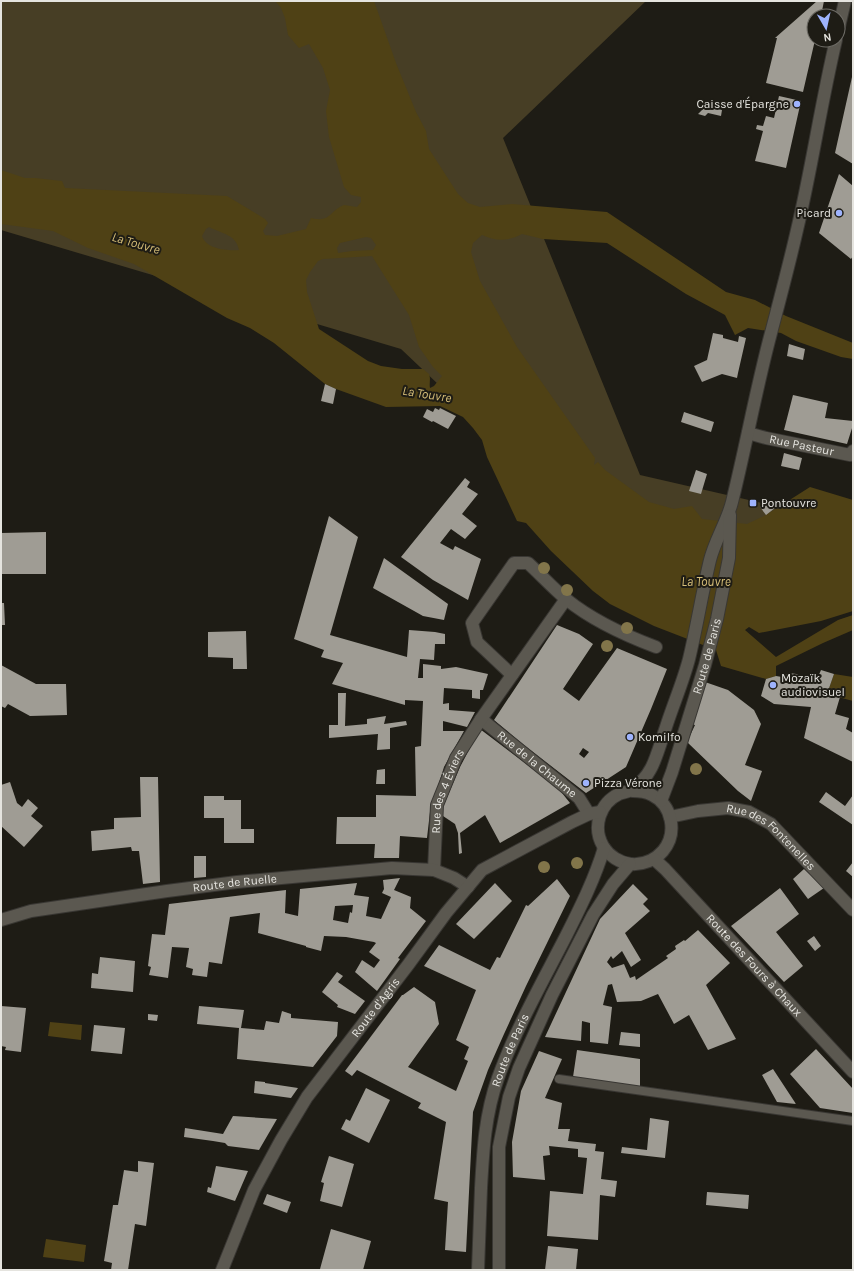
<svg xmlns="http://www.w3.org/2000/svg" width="854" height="1271" viewBox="0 0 854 1271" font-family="Karla,sans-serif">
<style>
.green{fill:#473e25}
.water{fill:#4f4115;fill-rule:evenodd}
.building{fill:#9f9c94;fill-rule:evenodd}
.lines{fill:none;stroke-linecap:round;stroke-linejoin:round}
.lane-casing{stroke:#393733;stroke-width:10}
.street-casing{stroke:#393733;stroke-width:14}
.secondary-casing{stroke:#393733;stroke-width:14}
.lane{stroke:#5b5850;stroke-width:8}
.street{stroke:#5b5850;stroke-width:12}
.secondary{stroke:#5b5850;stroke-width:12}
.tree{fill:#82754a}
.poi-dot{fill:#9eb3fd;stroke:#1e1c15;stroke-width:1.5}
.labels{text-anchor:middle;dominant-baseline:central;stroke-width:4;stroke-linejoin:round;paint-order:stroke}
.poi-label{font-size:12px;fill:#e5e4df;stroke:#1e1c15;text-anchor:start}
.street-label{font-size:12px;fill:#e5e4df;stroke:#1e1c15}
.water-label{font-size:13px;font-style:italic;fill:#d6be78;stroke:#1e1c15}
</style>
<rect width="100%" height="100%" fill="#1e1c15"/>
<path class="green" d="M1,1H646L503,138L640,475L853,524V593L533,474L401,349L1,230Z"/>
<path class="water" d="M275,1H374L396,63L416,112L426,131L429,149L458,194L468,203L480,207L512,204L607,212L726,292L755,300L786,316L853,343V359L841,357L796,341L781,333L748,328L735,335L725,315L686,294L607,243L543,239L522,234C508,241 497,242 482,235L473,243L471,252L480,281L517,347L595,458L594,465L598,462L605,470L649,502L674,509L692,506L702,519L747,524L766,515L810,487L853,500V611L821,621L759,633L749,627L745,630L776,657L838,620L853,615V630L823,643L776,666V676L766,679L721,666L716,650L654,626L610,604L593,591L551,551L526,523L517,521L487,457L482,440L473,428L463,417L440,406L386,407L336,389L325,384L274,343L250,328L227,318L134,264L88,248L53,231L1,224V170L25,178H35L62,181L65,188L227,196L265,219L268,223L263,231L265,235L277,236L306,229L311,218C331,223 329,211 344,205L357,207L361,202V197L351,195L344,187L329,137L326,111L330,90L323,68L309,44L299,48L288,35L285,18L281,8ZM209,227C222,234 236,234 239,250C227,251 206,249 202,236L206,229ZM366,237L371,238L376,245L373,250L352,251L338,253L337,248L340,243ZM372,256L409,315L419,347L433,367L442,376L434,386L430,388C429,383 431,379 429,374L423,369H402L381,366L368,361L319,329L307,292L306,280L310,272L318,261L323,259Z
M834,674L853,677V701L827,694Z
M50,1022L82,1025L81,1040L48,1036Z
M46,1239L86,1245L84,1262L43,1257Z"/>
<path class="building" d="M817,1H824L821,16H814V40H815L803,92L766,83L777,38H775Z
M852,77H853V164L835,153Z
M779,96L801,101L786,168L755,161L763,131L756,129L757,125L763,126L766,116L774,118Z
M710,102L719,105L718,109L722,110L721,116L708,113L705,116L698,114Z
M839,174L853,186V256L851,259L819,233Z
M713,333L723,335V338L738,342L739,336L746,338L738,373L737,378L722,374L702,382L694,366L707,360Z
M789,344L805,349L803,360L787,356Z
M325,384L336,389L333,404L321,401Z
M793,395L828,403L825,418L853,421V425L847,444L784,430Z
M435,408L439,410L440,408L456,416L448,429L433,421L432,422L423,417L427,409L433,412Z
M684,412L714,422L711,432L681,422Z
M784,453L802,458L799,470L781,466Z
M696,470L707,474L701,494L689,491Z
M465,478L470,482L467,487L478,494L462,514L477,526L465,539L451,529L440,543L453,550L455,546L481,559L468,600L433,580L401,557Z
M767,500L775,508L766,515L760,507Z
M329,516L358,537L330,635L407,657L409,630L435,632L445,634V644H435L434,660L420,659L418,678H423V664L441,666V669L456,667L488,674L483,690H480V699L472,698V690L444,688L443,704L449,703V710L475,712L467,727L443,721V731H464L444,767L430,812L427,838L400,836L399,858H374L375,844H336L337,817H376V795L416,796L415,747L421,746L423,701L405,700V705L332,684L343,663L321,657L324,650L294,639Z
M46,532V574H1V533Z
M384,558L448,604L444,620L423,616L373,588Z
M1,603H4L5,625H1Z
M557,625L579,634L593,644L563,689L579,701L617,648L667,669L651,709L626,767L586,793L524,745L494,720ZM583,748L589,752L584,758L579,754Z
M246,631L247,669H233V658L208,657V632Z
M1,665L36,684H66L67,715L30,716L8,704L5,708L1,706Z
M821,670L834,674L827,694L840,697L835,714L849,718L846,729L853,733V762L804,738L811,707L774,704L761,696L766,679L776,676L782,677L789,673L818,677Z
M705,682L728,690L754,710L761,724L745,765L762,771L751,801L738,791L687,742L695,725L691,724Z
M338,693H346L345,726L367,724V719L386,716L384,724L406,721L407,725L390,728V749L377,750L378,734L329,738V725H338Z
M480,729L558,788L570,803L500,843L485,815L460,833L462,853L459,854L458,833L455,824L440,814L460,767Z
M385,769V784H376L377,770Z
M140,777H158L160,882L143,884L139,851H132L131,847L92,851L91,831L114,829V818L141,817Z
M10,782L17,803L22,807L28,799L38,808L31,816L43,826L24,847L1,826V785Z
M826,792L845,806L853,795V825L819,802Z
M204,796H224V800H241V829H254V843H224V818H204Z
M194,856H206V877L194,878Z
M853,862V877L846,871Z
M804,869L824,888L808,899L793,879Z
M400,878L394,890L411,897L410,908L426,921L398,958L400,959L377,991L355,972L362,960L374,968L380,960L369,952L376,943L374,942L346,937L324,936L321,951L306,947V946L258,933L260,913L230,917L222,964L209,962L207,977L192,975L193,969L186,967L189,948L172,947L168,978L149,975L151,967L148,966L152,934L165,935L169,904L286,890L285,913L298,916L300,889L357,883L354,895L369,897L366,916L381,919L391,897L382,893L384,889L383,880ZM353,905L352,913L350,912L348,923L333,920L335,906Z
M557,879L570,896L526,986L504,1034L488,1070L473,1112L466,1252L445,1250L448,1202L434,1199L446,1122L418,1108L421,1103L357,1070L352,1076L345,1071L402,995H403L414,987L435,1002L439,1024L408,1067L456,1091L468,1061L464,1059L469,1047L456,1040L476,990L424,966L439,945L490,970L497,957L500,958L526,905L528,906Z
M495,883L512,901L474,939L456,924Z
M633,884L648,899L643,904L650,911L625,933L641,960L631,967L622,951L613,959L611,956L607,962L612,968L624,964L630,978L635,976L636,980L668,958L666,956L676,949L675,946L684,940L685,941L698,930L730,963L706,985L736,1039L708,1050L689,1015L674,1024L658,994L641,1001L617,1002L612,984L608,985L603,1005L612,1007L608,1044L590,1042V1023L582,1021L581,1041L545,1037L600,919Z
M780,888L799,914L776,932L803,966L784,982L731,926Z
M814,936L821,946L815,951L807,941Z
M100,957L135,961L133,992L91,988L92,973L98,974Z
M337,972L343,976L338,982L365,1001L355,1014L337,1007L338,1005L322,992Z
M1,1006L26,1008L21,1052L5,1050L6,1047L1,1046Z
M199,1006L244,1010L241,1028L264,1030L266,1021L279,1023L282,1011L291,1014V1018L338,1022L337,1036L313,1067L237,1059L239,1028L197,1024Z
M148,1014L158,1015L157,1021L148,1020Z
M94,1025L125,1028L122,1054L91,1051Z
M621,1032L640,1034V1047L619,1045Z
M816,1049L853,1089V1113L820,1108L790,1074Z
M577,1050L640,1059V1087L573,1077Z
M539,1051L562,1059L545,1098L562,1103L558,1129H570L568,1141L596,1144L595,1151L604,1152L601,1179L617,1181L615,1197L600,1195L598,1240L547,1236L550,1191L583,1194L587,1158L578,1157V1149L549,1146L550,1155L543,1156L545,1180L513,1177L512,1142L521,1091Z
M773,1069L796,1104L777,1102L762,1075Z
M255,1081L265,1082V1083L298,1088L291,1098L254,1093Z
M366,1088L390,1100L369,1143L341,1129L346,1119L350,1121Z
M233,1116L277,1119L259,1150L228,1146L225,1143L213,1141L184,1137L185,1128L223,1134Z
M650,1118L669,1121L665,1158L621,1153L622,1147L647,1150Z
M329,1156L354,1164L342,1207L320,1201L324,1183L321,1182Z
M138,1161L154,1163L146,1226L135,1224L128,1270H111L112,1263L104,1261L113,1205H118L124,1170L138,1172Z
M216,1166L248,1171L235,1201L207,1192L208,1187L211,1188Z
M707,1192L749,1195L748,1209L706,1205Z
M267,1194L291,1202L287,1213L263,1204Z
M331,1229L371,1241L363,1270L320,1269Z
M548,1246L578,1249L576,1270H545Z"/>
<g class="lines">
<g class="lane-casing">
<path id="lane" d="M559,1079L853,1121"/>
</g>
<g class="street-casing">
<g id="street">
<path d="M512,675L477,642L472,623L514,563H528C541,575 553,588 566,599C593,621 624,635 656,647"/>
<path id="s1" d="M481,719L579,798L589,814"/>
<path id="s2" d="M670,817L698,811L728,808L749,812L771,824L853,910"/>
<path id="s3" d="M434,870L437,805L456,758L481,719L566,599"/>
</g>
</g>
<g class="secondary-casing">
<g id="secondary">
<path d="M838,31L845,1"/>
<path id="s4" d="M748,433L766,438L850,455L853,451"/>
<path d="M632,791C639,791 645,791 652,795C672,805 678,833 663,851C655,860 643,865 631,864C620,863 609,856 603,846C592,827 600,803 619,794C624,792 629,792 633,789C639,784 647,776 650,770C656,761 662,738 666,727C673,705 683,682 689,659C697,626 702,593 710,560C715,540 727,522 732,502C746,446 756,389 771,333C780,299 789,265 797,230C812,167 821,103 836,40"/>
<path id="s5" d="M661,801L672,772L705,665L717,619L729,558L730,515"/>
<path id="s6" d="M654,859L665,869L853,1072"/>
<path id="s7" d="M1,920L31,911L167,891L237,882L392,868L434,870L454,878L468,887"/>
<path id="s8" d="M222,1270L254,1190L281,1140L307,1097L408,965L446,913L482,870L572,822L589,814L600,812"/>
<path id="s9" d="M478,1270C479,1243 480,1216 481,1188C483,1151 485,1114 498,1078C516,1028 543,981 567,934C581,906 595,878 604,848"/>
<path d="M499,1270V1147L509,1097L519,1068L552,995L593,915L613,884L630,864"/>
</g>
</g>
<use href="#lane" class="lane"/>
<use href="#street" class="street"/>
<use href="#secondary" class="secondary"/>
</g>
<g class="tree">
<circle cx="544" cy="568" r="6"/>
<circle cx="567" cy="590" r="6"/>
<circle cx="627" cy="628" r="6"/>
<circle cx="607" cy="646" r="6"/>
<circle cx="696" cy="769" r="6"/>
<circle cx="577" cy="863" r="6"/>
<circle cx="544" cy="867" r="6"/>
</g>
<g class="poi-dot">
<circle cx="797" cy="104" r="4"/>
<circle cx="839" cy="213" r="4"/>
<rect x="749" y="499" width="8" height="8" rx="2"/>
<circle cx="773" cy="685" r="4"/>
<circle cx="630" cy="737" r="4"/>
<circle cx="586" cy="783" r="4"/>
</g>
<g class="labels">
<g class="poi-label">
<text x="789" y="104" text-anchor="end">Caisse d'Épargne</text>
<text x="831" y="213" text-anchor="end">Picard</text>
<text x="761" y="503">Pontouvre</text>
<text x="781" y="678">Mozaïk<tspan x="781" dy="14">audiovisuel</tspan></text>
<text x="638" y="737">Komilfo</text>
<text x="594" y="783">Pizza Vérone</text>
</g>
<g class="street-label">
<text stroke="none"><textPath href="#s4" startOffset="55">Rue Pasteur</textPath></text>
<text stroke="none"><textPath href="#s5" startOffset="152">Route de Paris</textPath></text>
<text stroke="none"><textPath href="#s1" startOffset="72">Rue de la Chaume</textPath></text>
<text stroke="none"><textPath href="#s3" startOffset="81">Rue des 4 Éviers</textPath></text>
<text stroke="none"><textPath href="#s2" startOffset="112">Rue des Fontenelles</textPath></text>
<text stroke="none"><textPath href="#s7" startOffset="237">Route de Ruelle</textPath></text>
<text stroke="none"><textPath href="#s6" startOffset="146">Route des Fours à Chaux</textPath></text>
<text stroke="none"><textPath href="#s8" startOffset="306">Route d'Agris</textPath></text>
<text stroke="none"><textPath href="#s9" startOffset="224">Route de Paris</textPath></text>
</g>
<g class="water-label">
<text transform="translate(136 243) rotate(16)">La Touvre</text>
<text transform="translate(427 394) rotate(9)">La Touvre</text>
<text x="706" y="581">La Touvre</text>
</g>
</g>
<rect width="854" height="1271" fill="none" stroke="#e5e4df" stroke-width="4"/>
<g transform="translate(826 28) rotate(171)"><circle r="19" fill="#1e1c15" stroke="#6e6c66"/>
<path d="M0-3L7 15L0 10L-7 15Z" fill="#9eb3fd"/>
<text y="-6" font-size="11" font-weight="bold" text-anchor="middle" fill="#e5e4df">N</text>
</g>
</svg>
